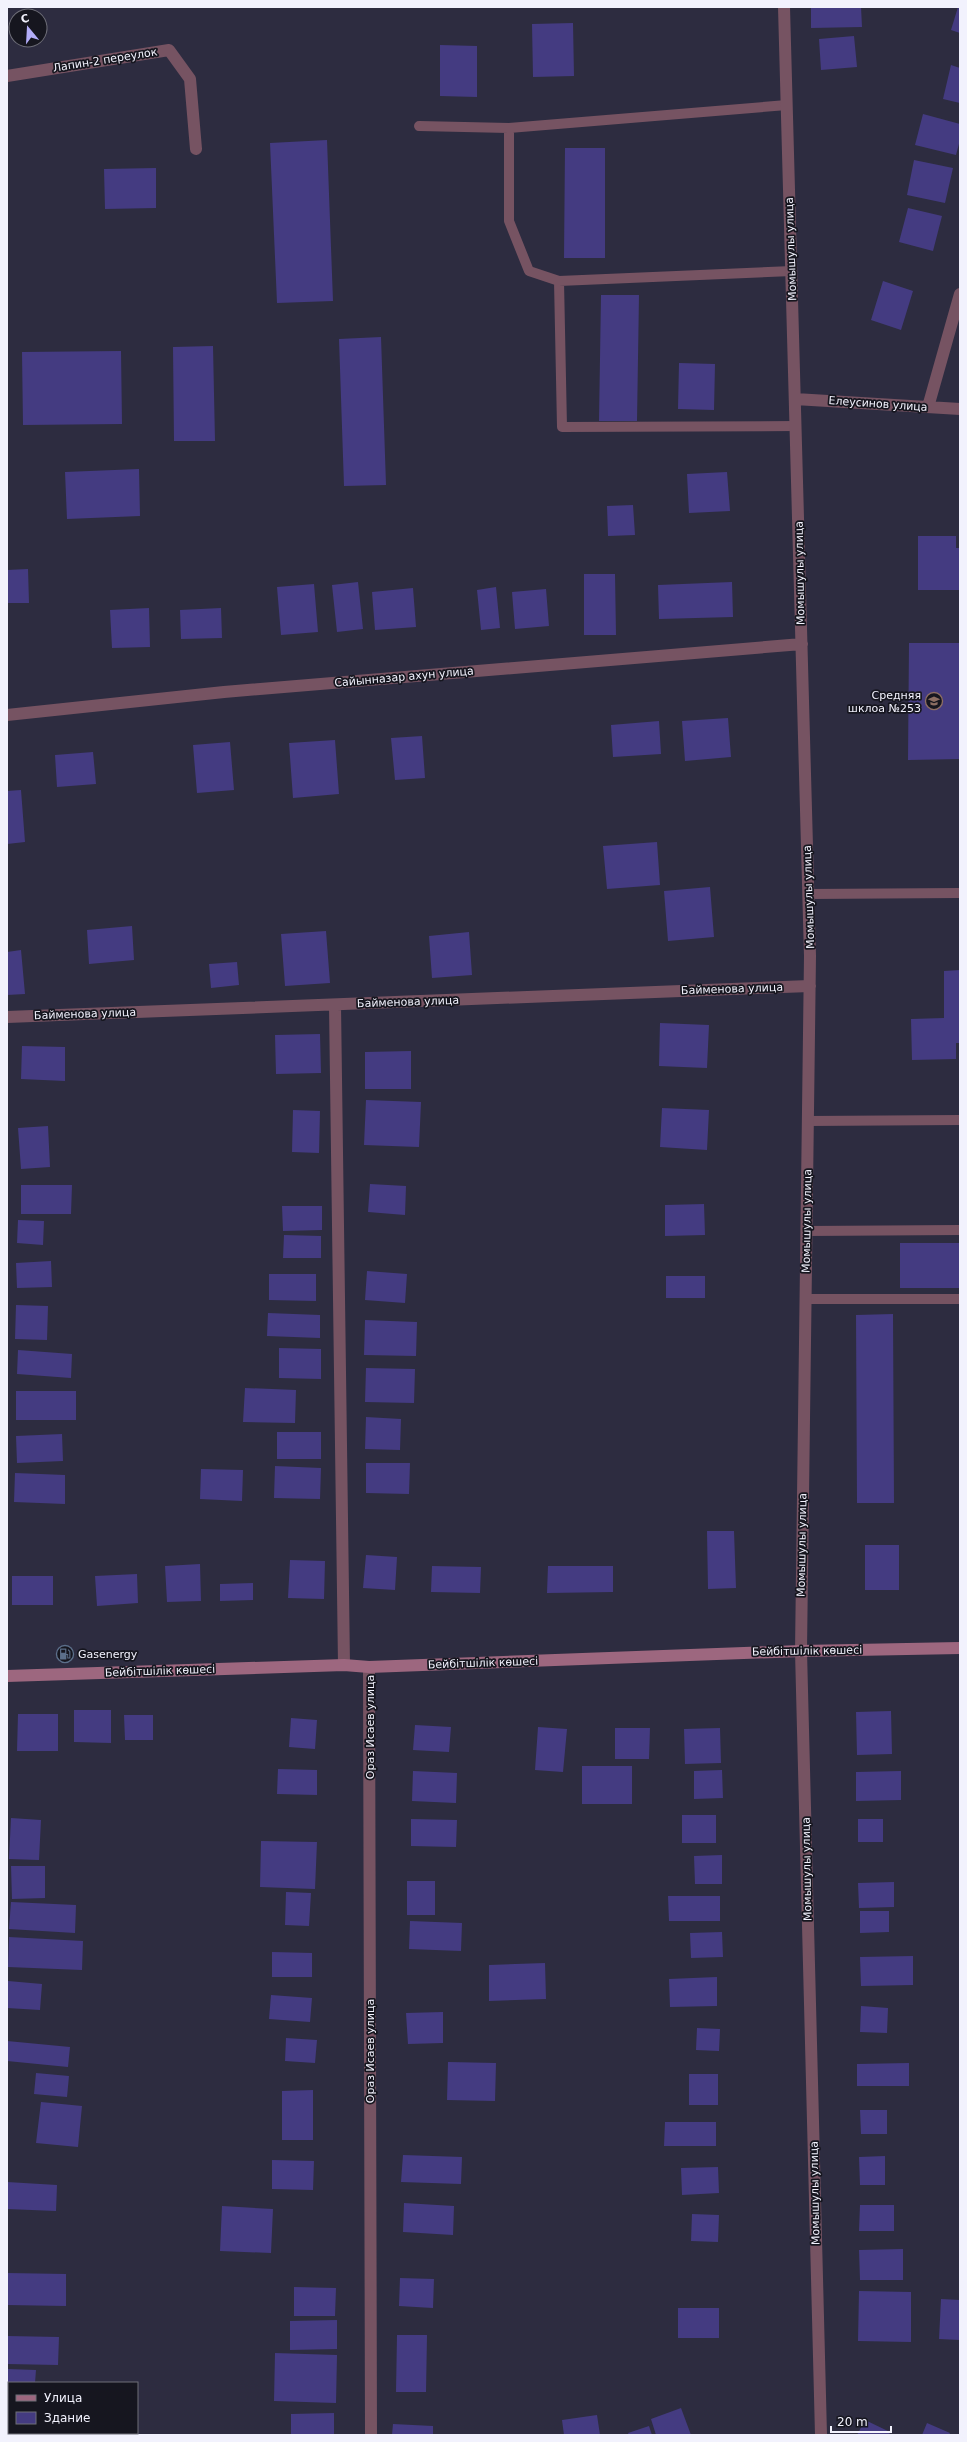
<svg xmlns="http://www.w3.org/2000/svg" width="967" height="2442" viewBox="0 0 967 2442" font-family="'DejaVu Sans',sans-serif">
<style>
.building{fill:#443b81}
.lines{fill:none;stroke-linecap:round;stroke-linejoin:round}
.lane{stroke:#765362;stroke-width:10}
.street{stroke:#765362;stroke-width:12}
.secondary{stroke:#9d677f;stroke-width:12}
.labels{text-anchor:middle;dominant-baseline:central;stroke-width:3.5;stroke-linejoin:round;paint-order:stroke}
.street-label{font-size:11px;fill:#f2f2fd;stroke:#16161f}
.poi-label{font-size:11px;fill:#f2f2fd;stroke:#16161f;text-anchor:end}
</style>
<rect width="100%" height="100%" fill="#2d2c40"/>
<path class="building" d="M811,7H861L862,27L811,28Z
M958,7H960V33L951,30Z
M573,23L574,76L533,77L532,24Z
M854,36L857,67L821,70L819,39Z
M440,45L477,46V97L440,96Z
M951,65L960,68V103L943,99Z
M923,114L960,124V140L956,155L915,145Z
M327,140L333,301L277,303L270,143Z
M565,148H605V258H564Z
M914,160L953,168L945,203L907,195Z
M156,168V208L105,209L104,169Z
M908,208L942,216L933,251L899,242Z
M883,281L913,291L901,330L871,320Z
M601,295H639L637,421H599Z
M381,337L386,485L344,486L339,339Z
M213,346L215,441H174L173,347Z
M121,351L122,424L23,425L22,352Z
M679,363L715,364L714,410L678,409Z
M139,469L140,516L67,519L65,472Z
M727,472L730,511L689,513L687,474Z
M633,505L635,535L608,536L607,506Z
M918,536H956V548H960V590H918Z
M28,569L29,603H7V570Z
M584,574H615L616,635H584Z
M358,582L363,629L337,632L332,585Z
M732,582L733,617L659,619L658,585Z
M314,584L318,632L281,635L277,587Z
M496,587L500,628L481,630L477,590Z
M413,588L416,627L375,630L372,592Z
M546,589L549,626L515,629L512,592Z
M149,608L150,647L112,648L110,610Z
M221,608L222,638L181,639L180,610Z
M909,643H960V759L908,760Z
M728,718L731,757L685,761L682,721Z
M659,721L661,754L613,757L611,725Z
M422,736L425,778L395,780L391,738Z
M335,740L339,794L293,798L289,743Z
M230,742L234,790L197,793L193,745Z
M93,752L96,784L57,787L55,755Z
M21,790L25,842L7,844V791Z
M657,842L660,885L607,889L603,846Z
M710,887L714,937L668,941L664,891Z
M132,926L134,960L89,964L87,930Z
M326,931L330,983L285,986L281,934Z
M469,932L472,975L432,978L429,936Z
M21,950L25,994L7,995V952Z
M237,962L239,985L211,988L209,964Z
M960,970V1043H956V1059L912,1060L911,1019L944,1018V971Z
M660,1023L709,1025L707,1068L659,1066Z
M320,1034L321,1073L276,1074L275,1035Z
M22,1046L65,1047V1081L21,1079Z
M411,1051V1089H365V1052Z
M366,1100L421,1102L419,1147L364,1145Z
M662,1108L709,1110L707,1150L660,1147Z
M293,1110L320,1111L319,1153L292,1152Z
M48,1126L50,1167L21,1169L18,1128Z
M370,1184L406,1186L405,1215L368,1212Z
M21,1185H72L71,1214H21Z
M704,1204L705,1235L665,1236V1205Z
M282,1206H322V1230L283,1231Z
M18,1220L44,1221L43,1245L17,1243Z
M284,1235L321,1236V1258H283Z
M900,1243H960V1288H900Z
M51,1261L52,1287L17,1288L16,1263Z
M367,1271L407,1274L405,1303L365,1300Z
M269,1274H316V1301L269,1300Z
M666,1276H705V1298H666Z
M16,1305L48,1306L47,1340L15,1339Z
M268,1313L320,1315V1338L267,1336Z
M893,1314L894,1503H857L856,1315Z
M365,1320L417,1322L416,1356L364,1355Z
M279,1348L321,1349V1379L279,1378Z
M18,1350L72,1354L71,1378L17,1374Z
M366,1368L415,1369L414,1403L365,1402Z
M245,1388L296,1390L295,1423L243,1422Z
M16,1391H76V1420H16Z
M366,1417L401,1419L400,1450L365,1449Z
M277,1432H321V1459H277Z
M62,1434L63,1461L17,1463L16,1436Z
M366,1463H410L409,1494L366,1493Z
M275,1466L321,1468L320,1499L274,1498Z
M201,1469L243,1470L242,1501L200,1499Z
M15,1473L65,1475V1504L14,1502Z
M707,1531H734L736,1588L708,1589Z
M865,1545H899V1590H865Z
M366,1555L397,1557L395,1590L363,1588Z
M290,1560L325,1561L324,1599L288,1598Z
M200,1564L201,1601L167,1602L165,1566Z
M432,1566L481,1567L480,1593L431,1592Z
M548,1566H613V1592L547,1593Z
M137,1574L138,1603L97,1606L95,1576Z
M12,1576H53V1605H12Z
M253,1583V1600L220,1601V1584Z
M74,1710H111V1743L74,1742Z
M891,1711L892,1754L857,1755L856,1712Z
M18,1714H58V1751H17Z
M124,1715H153V1740H125Z
M291,1718L317,1720L315,1749L289,1747Z
M415,1725L451,1727L449,1752L413,1750Z
M538,1727L567,1729L563,1772L535,1770Z
M615,1728H650L649,1759H615Z
M720,1728L721,1763L685,1764L684,1729Z
M582,1766H632V1804H582Z
M278,1769L317,1770V1795L277,1794Z
M722,1770L723,1798L694,1799V1771Z
M413,1771L457,1773L456,1803L412,1801Z
M901,1771V1800L856,1801V1772Z
M682,1815H716V1843H682Z
M11,1818L41,1820L39,1860L9,1859Z
M411,1819L457,1820L456,1847L411,1846Z
M858,1819H883V1842H858Z
M261,1841L317,1842L315,1889L260,1887Z
M722,1855V1884H695L694,1856Z
M11,1866H45V1898L12,1899Z
M407,1881H435V1915H407Z
M894,1882V1907L859,1908L858,1883Z
M286,1892L311,1893L309,1926L285,1925Z
M668,1896H720V1921H669Z
M11,1902L76,1905L75,1933L9,1929Z
M860,1911H889V1932L860,1933Z
M410,1921L462,1923L461,1951L409,1949Z
M722,1932L723,1957L691,1958L690,1933Z
M9,1937L83,1941L82,1970L8,1967Z
M272,1952L312,1953V1977H272Z
M913,1956V1985L861,1986L860,1957Z
M545,1963L546,1999L489,2001V1965Z
M717,1977V2006L670,2007L669,1979Z
M8,1981L42,1984L40,2010L7,2008Z
M271,1995L312,1998L310,2022L269,2019Z
M861,2006L888,2008L887,2033L860,2032Z
M443,2012V2043L408,2044L406,2013Z
M697,2028L720,2029L719,2051L696,2050Z
M286,2038L317,2040L315,2063L285,2061Z
M7,2041L70,2047L68,2067L7,2061Z
M448,2062L496,2063L495,2101L447,2100Z
M909,2063V2086H857V2064Z
M36,2073L69,2076L67,2097L34,2094Z
M689,2074H718V2105H689Z
M313,2090V2140H282V2091Z
M41,2102L82,2106L78,2147L36,2143Z
M860,2110H887V2134H861Z
M665,2122H716V2146H664Z
M403,2155L462,2157L461,2184L401,2182Z
M885,2156V2185H860L859,2157Z
M272,2160L314,2161L313,2190L272,2189Z
M718,2167L719,2193L682,2195L681,2168Z
M7,2182L57,2185L56,2211L7,2209Z
M404,2203L454,2206L453,2235L403,2232Z
M860,2205H894V2231H859Z
M222,2206L273,2209L271,2253L220,2251Z
M692,2214L719,2215L718,2242L691,2241Z
M903,2249V2280H860L859,2250Z
M7,2273L66,2274V2306L7,2305Z
M400,2278L434,2279L433,2308L399,2306Z
M294,2287L336,2288L335,2316H294Z
M859,2291L911,2292V2342L858,2341Z
M941,2299L960,2300V2340L939,2339Z
M678,2308H719V2338H678Z
M337,2320V2349L290,2350V2321Z
M397,2335H427L426,2392H396Z
M7,2336L59,2337L58,2365L7,2364Z
M275,2353L337,2355L336,2403L274,2401Z
M7,2369L36,2370L35,2383H9V2401H7Z
M681,2408L691,2435H656L651,2419Z
M334,2413V2435H291V2414Z
M597,2415L600,2435H564L562,2420Z
M865,2420L890,2432L889,2435H857Z
M927,2423L950,2433L949,2435H922Z
M393,2424L433,2426V2435H392Z
M649,2426L652,2435H629L628,2433Z"/>
<g class="lines">
<path class="lane" d="M419,126L509,128L787,105
M509,128V221L529,271L559,281L562,427L796,426
M559,281L792,271
M809,894L960,893
M808,1121L960,1120
M807,1231L960,1230
M806,1299H960"/>
<path class="street" d="M784,7L810,956L801,1651L821,2435
M7,76L169,50L190,79L196,149
M795,399L960,409
M928,407L960,294
M7,715L224,692L802,644
M335,1005L344,1665
M7,1017L810,986
M369,1667L371,2435"/>
<path class="secondary" d="M7,1676L344,1665L369,1667L801,1651L960,1648"/>
</g>
<defs>
<g id="school-ring" transform="scale(0.9)"><circle r="9.5" fill="#16161f" stroke="#8d6e63" stroke-width="1.5"/><path d="M0-5L7-2L0 1L-7-2ZM-4 1L0 2.5L4 1V4Q0 6-4 4Z" fill="#8d6e63"/></g>
<g id="fuel-ring" transform="scale(0.9)"><circle r="9.5" fill="#16161f" stroke="#5c6f8a" stroke-width="1.5"/><path d="M-5.5-6h7V0h2V4h1.3V-2.5L3-4.5l.8-.8L6-3V5H2.5V1h-1V6h-7ZM-4.2-4.7v3.2H.2V-4.7Z" fill="#5c6f8a"/></g>
</defs>
<g fill-rule="evenodd">
<use href="#school-ring" x="934" y="701"/>
<use href="#fuel-ring" x="65" y="1654"/>
</g>
<g class="labels">
<g class="street-label">
<text transform="translate(105 60) rotate(-9)">Лапин-2 переулок</text>
<text transform="translate(791 249) rotate(-92)">Момышулы улица</text>
<text transform="translate(878 404) rotate(4)">Елеусинов улица</text>
<text transform="translate(800 573) rotate(-91)">Момышулы улица</text>
<text transform="translate(404 677) rotate(-5)">Сайынназар ахун улица</text>
<text transform="translate(809 897) rotate(-92)">Момышулы улица</text>
<text transform="translate(732 989) rotate(-2)">Байменова улица</text>
<text transform="translate(408 1002) rotate(-2)">Байменова улица</text>
<text transform="translate(85 1014) rotate(-2)">Байменова улица</text>
<text transform="translate(807 1221) rotate(-89)">Момышулы улица</text>
<text transform="translate(802 1545) rotate(-89)">Момышулы улица</text>
<text transform="translate(807 1651) rotate(-1)">Бейбітшілік көшесі</text>
<text transform="translate(483 1663) rotate(-2)">Бейбітшілік көшесі</text>
<text transform="translate(160 1671) rotate(-2)">Бейбітшілік көшесі</text>
<text transform="translate(370 1727) rotate(-90)">Ораз Исаев улица</text>
<text transform="translate(807 1869) rotate(-91)">Момышулы улица</text>
<text transform="translate(370 2051) rotate(-90)">Ораз Исаев улица</text>
<text transform="translate(815 2193) rotate(-91)">Момышулы улица</text>
</g>
<g class="poi-label">
<text x="921" y="695">Средняя<tspan x="921" dy="13">шклоа №253</tspan></text>
<text x="78" y="1654" text-anchor="start">Gasenergy</text>
</g>
</g>
<rect width="967" height="2442" fill="none" stroke="#f2f2fd" stroke-width="16"/>
<rect x="8" y="2382" width="130" height="52" fill="#16161f" stroke="#6e6e78"/>
<rect x="16" y="2395" width="20" height="6" fill="#9d677f" stroke="#6e6e78"/>
<text x="44" y="2402" font-size="12" fill="#f2f2fd">Улица</text>
<rect x="16" y="2412" width="20" height="12" fill="#443b81" stroke="#6e6e78"/>
<text x="44" y="2422" font-size="12" fill="#f2f2fd">Здание</text>
<g transform="translate(28 28) rotate(342)"><circle r="19" fill="#16161f" stroke="#6e6e78"/>
<path d="M0-3L7 15L0 10L-7 15Z" fill="#b3adf9"/>
<text y="-6" font-size="11" font-weight="bold" text-anchor="middle" fill="#f2f2fd">С</text>
</g>
<path d="M831 2426v6h60v-6" fill="none" stroke="#f2f2fd" stroke-width="2"/>
<text x="837" y="2426" font-size="12" fill="#f2f2fd" stroke="#16161f" stroke-width="3" paint-order="stroke">20 m</text>
</svg>
